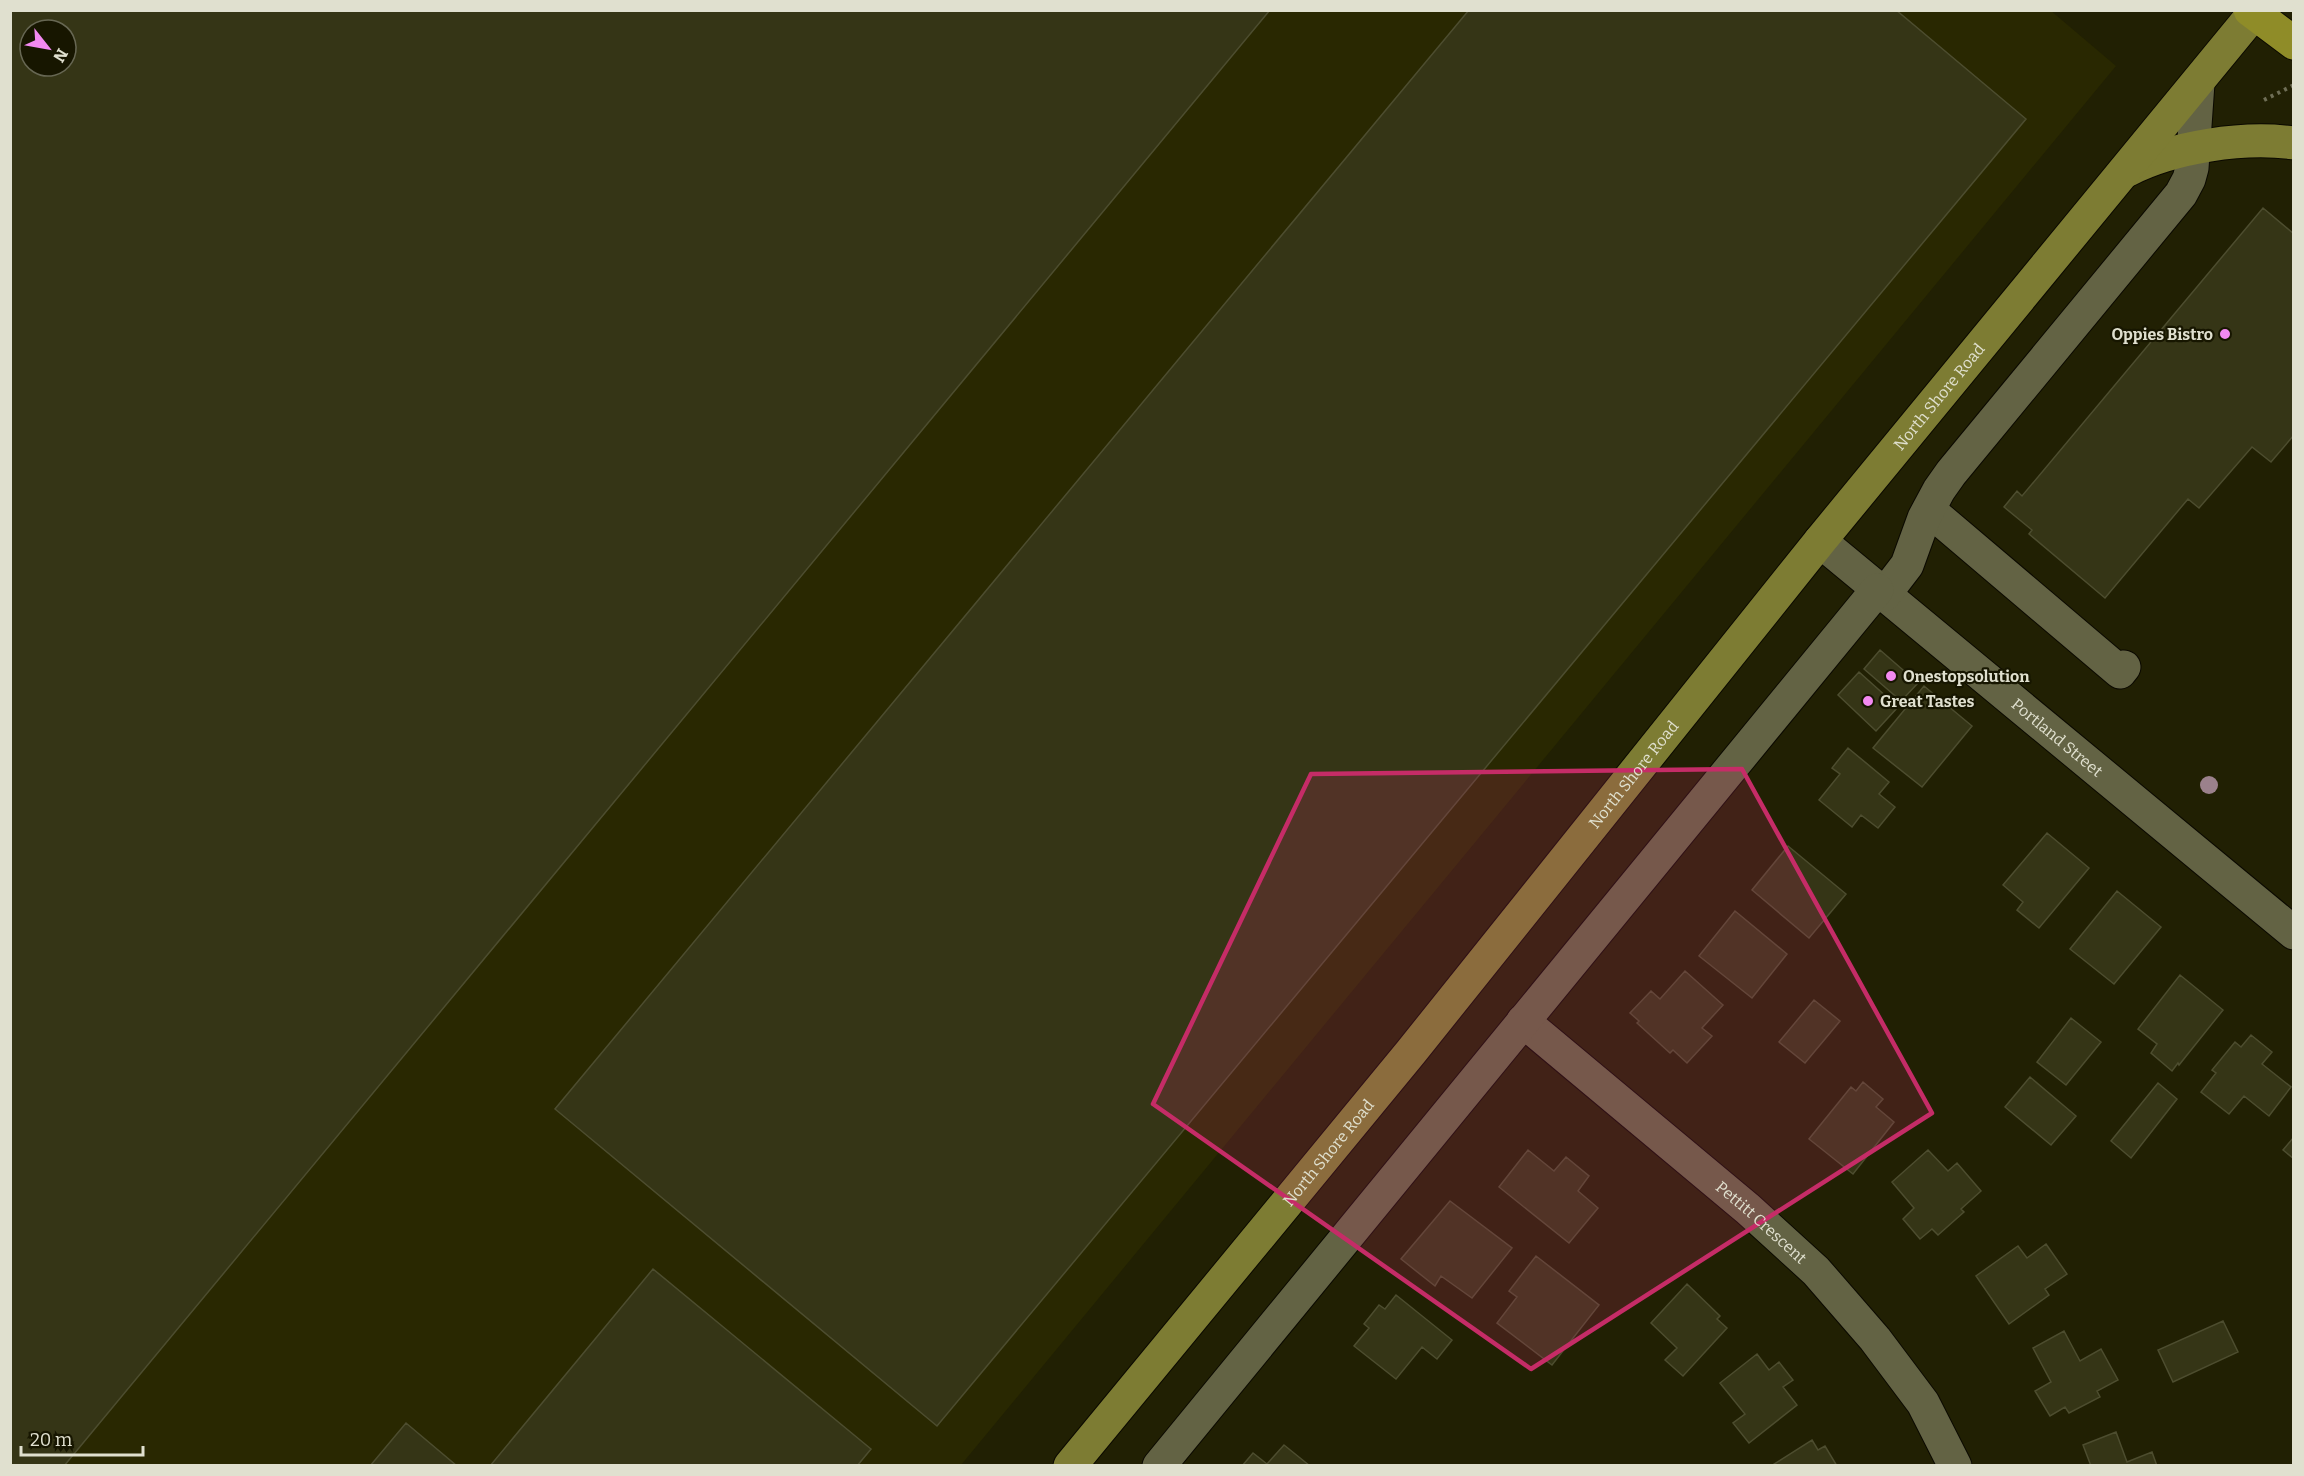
<svg xmlns="http://www.w3.org/2000/svg" width="2304" height="1476" viewBox="0 0 2304 1476" font-family="Bitter,serif">
<style>
.built{fill:#292801;fill-rule:evenodd}
.building{fill:#353516;stroke:#4d4d2f;stroke-width:1.5;fill-rule:evenodd}
.lines{fill:none;stroke-linecap:round;stroke-linejoin:round}
.minor-casing{stroke:#0b0900;stroke-width:35}
.major-casing{stroke:#0b0900;stroke-width:35}
.highway-casing{stroke:#0b0900;stroke-width:35}
.path{stroke:#6f6e56;stroke-width:4;stroke-dasharray:3 4.5;stroke-linecap:butt}
.minor{stroke:#636344;stroke-width:33}
.major{stroke:#7d7c33;stroke-width:33}
.highway{stroke:#8f8c28;stroke-width:33}
.tree{fill:#9b818c}
.marked{fill:#c52c67;fill-opacity:0.2;stroke:#c52c67;stroke-width:4.5;stroke-linejoin:round}
.poi-dot{fill:#f389f1;stroke:#171600;stroke-width:2}
.labels{text-anchor:middle;dominant-baseline:central;stroke-width:4.5;stroke-linejoin:round;paint-order:stroke}
.poi-label{font-size:16px;font-weight:bold;fill:#e0e0cf;stroke:#171600;text-anchor:start}
.street-label{font-size:16px;fill:#e0e0cf;stroke:#171600}
</style>
<rect width="100%" height="100%" fill="#212003"/>
<path class="built" d="M2050,10L2116,66L961,1465L11,1466L10,11ZM30,30H66V66H30Z"/>
<path class="building" d="M10,10H1270L64,1466H10ZM30,30H66V66H30Z
M1469,10H1896L2026,119L937,1426L555,1109Z
M2263,208L2294,234V435L2271,462L2252,447L2199,508L2188,499L2105,598L2029,534L2032,530L2004,507L2017,491L2022,496Z
M1880,650L1918,683L1901,701L1864,669Z
M1859,672L1898,707L1876,731L1838,695Z
M1924,686L1972,726L1922,787L1873,748Z
M1848,748L1889,782L1879,794L1895,807L1878,828L1861,815L1852,827L1819,800L1840,774L1832,768Z
M2047,833L2089,868L2039,928L2017,910L2023,902L2003,885Z
M1788,846L1846,894L1809,938L1752,890Z
M2117,891L2161,927L2114,984L2070,949Z
M1735,911L1787,954L1752,998L1699,956Z
M1685,971L1723,1005L1702,1028L1712,1036L1687,1063L1673,1050L1670,1053L1637,1023L1639,1021L1630,1013L1651,991L1660,999Z
M2180,975L2223,1010L2179,1065L2178,1063L2172,1071L2151,1053L2157,1044L2138,1029Z
M1814,1000L1840,1021L1805,1063L1779,1042Z
M2071,1018L2101,1042L2066,1085L2037,1062Z
M2251,1035L2272,1052L2262,1064L2291,1087L2269,1116L2244,1096L2229,1114L2201,1092L2216,1073L2212,1070L2235,1042L2241,1047Z
M2030,1077L2076,1116L2051,1145L2005,1107Z
M1863,1082L1883,1099L1876,1107L1894,1122L1853,1174L1809,1139L1851,1087L1856,1091Z
M2158,1083L2177,1099L2131,1158L2111,1141Z
M2294,1137V1159L2283,1150Z
M1528,1150L1554,1171L1566,1157L1589,1176L1578,1191L1598,1208L1569,1243L1499,1187Z
M1928,1150L1948,1171L1957,1163L1981,1191L1961,1209L1964,1212L1938,1235L1932,1229L1920,1239L1903,1219L1914,1208L1892,1182Z
M1450,1201L1512,1248L1472,1298L1441,1276L1435,1286L1401,1259Z
M2046,1244L2067,1274L2045,1289L2049,1295L2009,1324L1976,1276L2018,1246L2027,1258Z
M1536,1256L1599,1305L1552,1365L1497,1323L1517,1297L1509,1291Z
M653,1269L871,1449L857,1466H490Z
M1687,1284L1720,1316L1717,1319L1727,1328L1683,1376L1665,1360L1677,1348L1651,1323Z
M1396,1295L1452,1340L1437,1359L1422,1347L1396,1379L1354,1346L1369,1328L1364,1324L1379,1305L1385,1309Z
M2223,1321L2238,1352L2173,1382L2158,1350Z
M2064,1331L2080,1361L2101,1349L2118,1380L2097,1391L2100,1397L2069,1413L2065,1407L2050,1416L2035,1391L2051,1382L2033,1348Z
M1757,1354L1769,1370L1779,1362L1793,1380L1783,1387L1797,1405L1749,1443L1733,1423L1745,1414L1720,1383Z
M406,1423L457,1466H370Z
M2116,1432L2127,1462L2152,1452L2157,1466H2091L2083,1445Z
M1812,1440L1818,1450L1825,1446L1837,1466H1771Z
M1284,1445L1310,1466H1242L1253,1453L1267,1464Z"/>
<g class="lines">
<g class="minor-casing">
<g id="minor">
<path d="M1929,510L2120,672L2124,667"/>
<path id="s1" d="M1820,541L2294,933"/>
<path d="M1884,595L1907,565L1924,518L1939,490L1951,473L2181,194L2189,179L2192,168L2198,83"/>
<path id="s2" d="M1523,1021L1748,1209L1816,1271L1875,1339L1923,1403L1955,1466"/>
<path d="M1159,1466L1877,590"/>
</g>
</g>
<g class="major-casing">
<g id="major">
<path d="M2128,170C2173,147 2243,136 2294,143"/>
<path id="s3" d="M1070,1466L1411,1052L1820,541L2254,13"/>
</g>
</g>
<g class="highway-casing">
<path id="highway" d="M2250,10L2294,43"/>
</g>
<path class="path" d="M2264,100L2294,85"/>
<use href="#minor" class="minor"/>
<use href="#major" class="major"/>
<use href="#highway" class="highway"/>
</g>
<circle class="tree" cx="2209" cy="785" r="9"/>
<path class="marked" d="M1742,769L1932,1113L1531,1369L1153,1104L1311,774Z"/>
<g class="poi-dot">
<circle cx="2225" cy="334" r="6"/>
<circle cx="1891" cy="676" r="6"/>
<circle cx="1868" cy="701" r="6"/>
</g>
<g class="labels">
<g class="poi-label">
<text x="2213" y="334" text-anchor="end">Oppies Bistro</text>
<text x="1903" y="676">Onestopsolution</text>
<text x="1880" y="701">Great Tastes</text>
</g>
<g class="street-label">
<text stroke="none"><textPath href="#s3" startOffset="1378">North Shore Road</textPath></text>
<text stroke="none"><textPath href="#s1" startOffset="308">Portland Street</textPath></text>
<text stroke="none"><textPath href="#s3" startOffset="892">North Shore Road</textPath></text>
<text stroke="none"><textPath href="#s3" startOffset="406">North Shore Road</textPath></text>
<text stroke="none"><textPath href="#s2" startOffset="312">Pettitt Crescent</textPath></text>
</g>
</g>
<rect width="2304" height="1476" fill="none" stroke="#e0e0cf" stroke-width="24"/>
<g transform="translate(48 48) rotate(121)"><circle r="28" fill="#171600" stroke="#676753" stroke-width="1.5"/>
<path d="M0-4.5L10 22L0 15L-10 22Z" fill="#f389f1"/>
<text y="-9" font-size="16" font-weight="bold" text-anchor="middle" fill="#e0e0cf">N</text>
</g>
<path d="M21 1446v9h122v-9" fill="none" stroke="#e0e0cf" stroke-width="3"/>
<text x="30" y="1446" font-size="18" fill="#e0e0cf" stroke="#171600" stroke-width="4.5" paint-order="stroke">20 m</text>
</svg>
